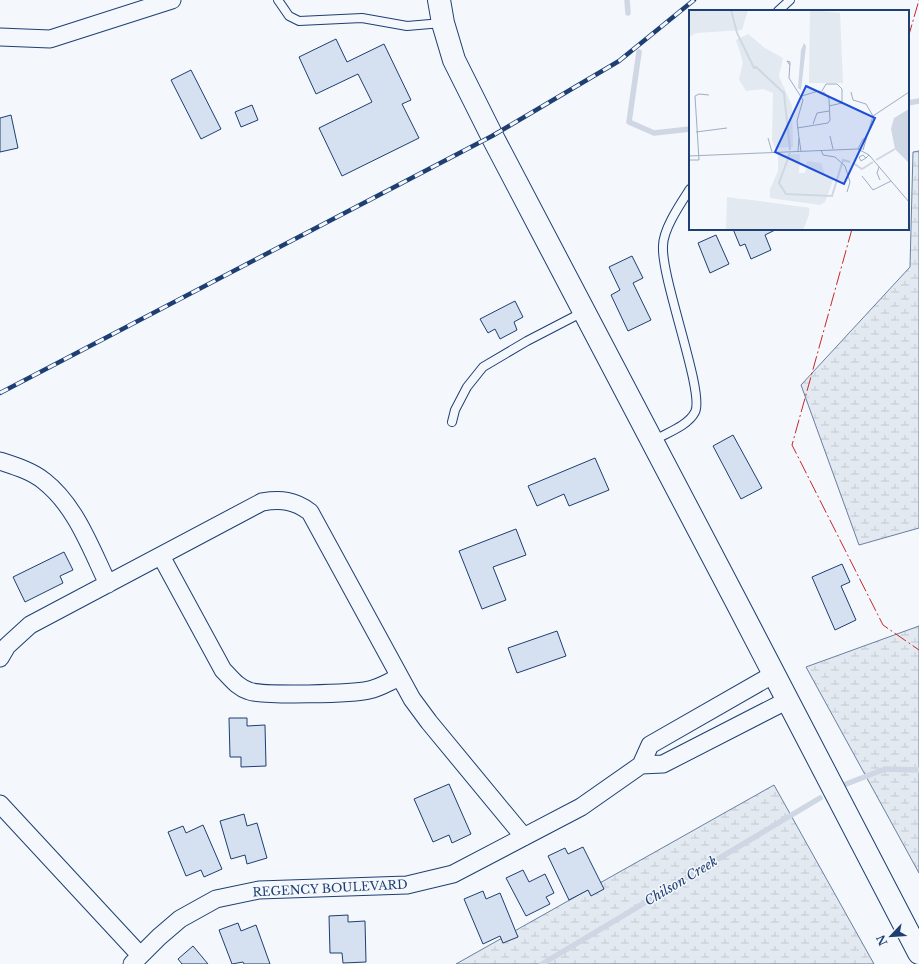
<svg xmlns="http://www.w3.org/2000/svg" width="919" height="964" viewBox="0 0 919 964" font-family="'Libre Baskerville',serif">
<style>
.wetland{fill:url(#wetland-marsh);stroke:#687fa3}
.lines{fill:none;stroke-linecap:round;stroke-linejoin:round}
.stream{stroke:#cfd7e4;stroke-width:5.5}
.building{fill:#d5e0f0;stroke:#1d3f73}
.lane-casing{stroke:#1d3f73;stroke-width:10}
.street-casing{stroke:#1d3f73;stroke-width:19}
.primary-casing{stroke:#1d3f73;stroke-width:24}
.lane{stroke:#f4f7fb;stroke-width:8}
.street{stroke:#f4f7fb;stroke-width:17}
.primary{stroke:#f4f7fb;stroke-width:22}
.rail-casing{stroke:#1d3f73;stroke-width:4.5}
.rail{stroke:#f4f7fb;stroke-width:3;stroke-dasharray:9;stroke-linecap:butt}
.power{stroke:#c62828;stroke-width:1;stroke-dasharray:14 3 2 3;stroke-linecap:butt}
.labels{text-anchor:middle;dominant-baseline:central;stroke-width:3;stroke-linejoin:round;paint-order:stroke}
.street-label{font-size:12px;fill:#1d3f73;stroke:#f4f7fb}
.water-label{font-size:13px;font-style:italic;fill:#1d3f73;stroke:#f4f7fb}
.inset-river{fill:none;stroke:#cfd7e4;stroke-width:2}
.inset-road{fill:none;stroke:#9eadc5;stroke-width:1}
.view{fill:#1d4ed8;fill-opacity:0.15;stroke:#1d4ed8;stroke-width:2}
.inset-edge{fill:none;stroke:#1d3f73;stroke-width:2}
</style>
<defs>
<pattern id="wetland-marsh" width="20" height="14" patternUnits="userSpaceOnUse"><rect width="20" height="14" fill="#e3e9f0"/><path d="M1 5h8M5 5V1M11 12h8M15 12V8" fill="none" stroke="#c2c9d1"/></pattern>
</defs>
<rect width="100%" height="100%" fill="#f4f7fb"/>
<path class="wetland" d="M919,151V528L859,545L801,385L910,267L913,152Z
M919,626V873L806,667Z
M774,785L874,964H456Z"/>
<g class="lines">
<path class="stream" d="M627,0L628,13
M639,52L629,122L654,133L690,129
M908,103L919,101
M841,786L885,769L919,770
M542,964L820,798"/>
</g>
<path class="building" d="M336,39L347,62L384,44L411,100L402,104L419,138L342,176L319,128L372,102L358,74L316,94L299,57Z
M191,70L221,129L201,139L171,80Z
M252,105L258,120L241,127L235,112Z
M11,115L18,148L0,152V118Z
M733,229H774L775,230L765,235L771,250L751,259L745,244L740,246Z
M716,235L729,264L710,273L698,243Z
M632,256L643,278L633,283L651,320L628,331L611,295L620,290L609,267Z
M515,301L523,317L514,322L517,330L500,339L495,329L488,333L480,319Z
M733,435L762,488L741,499L713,446Z
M595,458L609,490L569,506L564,494L537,506L528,486Z
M516,529L526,555L493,567L506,600L482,609L459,551Z
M64,552L73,570L60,576L63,583L25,602L13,577Z
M842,564L850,582L841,586L856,620L835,630L812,577Z
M557,631L566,656L517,673L508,648Z
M229,718H247V726L265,725L266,766L241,767V757H230Z
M449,784L471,834L452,843L449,835L433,842L414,799Z
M244,814L247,826L257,823L267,858L247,864L245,855L231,859L220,821Z
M203,825L222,869L204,877L201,870L186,876L168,832L183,826L186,833Z
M583,847L604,889L591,896L588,890L569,900L548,856L565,848L568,854Z
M523,870L529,882L545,874L554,893L546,897L550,904L526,916L506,878Z
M483,891L486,899L500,893L518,937L503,943L500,936L483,944L464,899Z
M348,915V922L365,921L366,962L343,963L342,953H330L329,916Z
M238,923L241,931L256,925L270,964H244L243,962L232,964L219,930Z
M193,946L208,964H182L178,959Z"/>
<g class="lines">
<g class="lane-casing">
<path id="lane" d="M278,0L289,16L299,21L362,18L407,26L442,23
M778,11L790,0
M452,422L455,410L467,387L483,367L527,341L583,312
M653,441C666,433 688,426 695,412C705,393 661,279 663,246C663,229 681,203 690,189"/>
</g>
<g class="street-casing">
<path id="street" d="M0,37L50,39L172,0
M0,461C15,466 32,471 44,481C76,506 91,549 108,584
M161,556L223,670C231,678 237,687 249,691C262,696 354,694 369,690C380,688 390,681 400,677
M0,658L7,646L30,625L262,502C281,499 294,500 310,512L412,699L429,722L524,837
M774,674L650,745L641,765L663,764L788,700
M0,804L139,954
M132,964L159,937L180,919L216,899L259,890L407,885L453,874L581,807L641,765"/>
</g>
<g class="primary-casing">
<path id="primary" d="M439,0L443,23L454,60L492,136L736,601L919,953"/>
</g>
<use href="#lane" class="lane"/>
<use href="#street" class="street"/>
<use href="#primary" class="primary"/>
<g class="rail-casing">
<path id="rail" d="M0,393L492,136L619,61L694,0"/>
</g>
<use href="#rail" class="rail"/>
<path class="power" d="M908,38L919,0
M852,229L792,445L883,625L919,650"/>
</g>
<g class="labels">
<g class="street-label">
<text transform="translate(330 888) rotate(-3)">REGENCY BOULEVARD</text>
</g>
<g class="water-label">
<text transform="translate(681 881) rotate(-31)">Chilson Creek</text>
</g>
</g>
<g transform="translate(689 10)">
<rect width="220" height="220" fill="#f4f7fb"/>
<path d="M38,187L121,198L112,220H37Z" fill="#e3e9f0"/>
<path d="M0,0H59L53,20L7,23L0,27ZM121,0L151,3L154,73H120ZM59,24L76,38L94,48L90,66L103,96L104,137L86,138L83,130L84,83L74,79L57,81L50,70L54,52L47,30ZM111,144L110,163H116L118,151L132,153L136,164L145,168L136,192L131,195L81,188V179L89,161V145ZM54,189L120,198V205L114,220H48L44,215Z" fill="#e3e9f0"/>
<path d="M115,33L117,36L112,80L109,78L112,40ZM220,99V153L206,139L202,119L205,108Z" fill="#cfd7e4"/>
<path class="inset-river" d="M42,0L48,23L65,58L67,57L95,83L101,140M101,143L90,173L97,184L143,186L154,150L161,152M187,150L206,139M164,153L173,159L184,152"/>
<path class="inset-road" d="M101,55L98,51L101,52L100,68L114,90L108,111L110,128M133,81L137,74H148L153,79V93L140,96M162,82L164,90L177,94L184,106M124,114L128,103L140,101M108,118L139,113L141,110L140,89L136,83L129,81L113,86M7,122L38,118M141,126L144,139M79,128L83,142M169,139L174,129L177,128M132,140L134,145L146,147L156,156L161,172L158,182M174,140L184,106L220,82M109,141L110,128L112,141M0,146L169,139L180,145L220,192M177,148L174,145L170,147L172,151L177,148L180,145M0,150H10L6,86L10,84L20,85M190,157L188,163L191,170M173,166L184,180L202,171"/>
<path class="view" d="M117,76L186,108L155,174L86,142Z"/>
<rect width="220" height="220" class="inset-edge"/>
</g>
<g transform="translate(891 936) rotate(245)" stroke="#f4f7fb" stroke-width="3" paint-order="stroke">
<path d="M0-3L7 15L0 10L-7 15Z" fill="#1d3f73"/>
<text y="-6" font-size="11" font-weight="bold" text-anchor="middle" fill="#1d3f73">N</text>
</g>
</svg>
